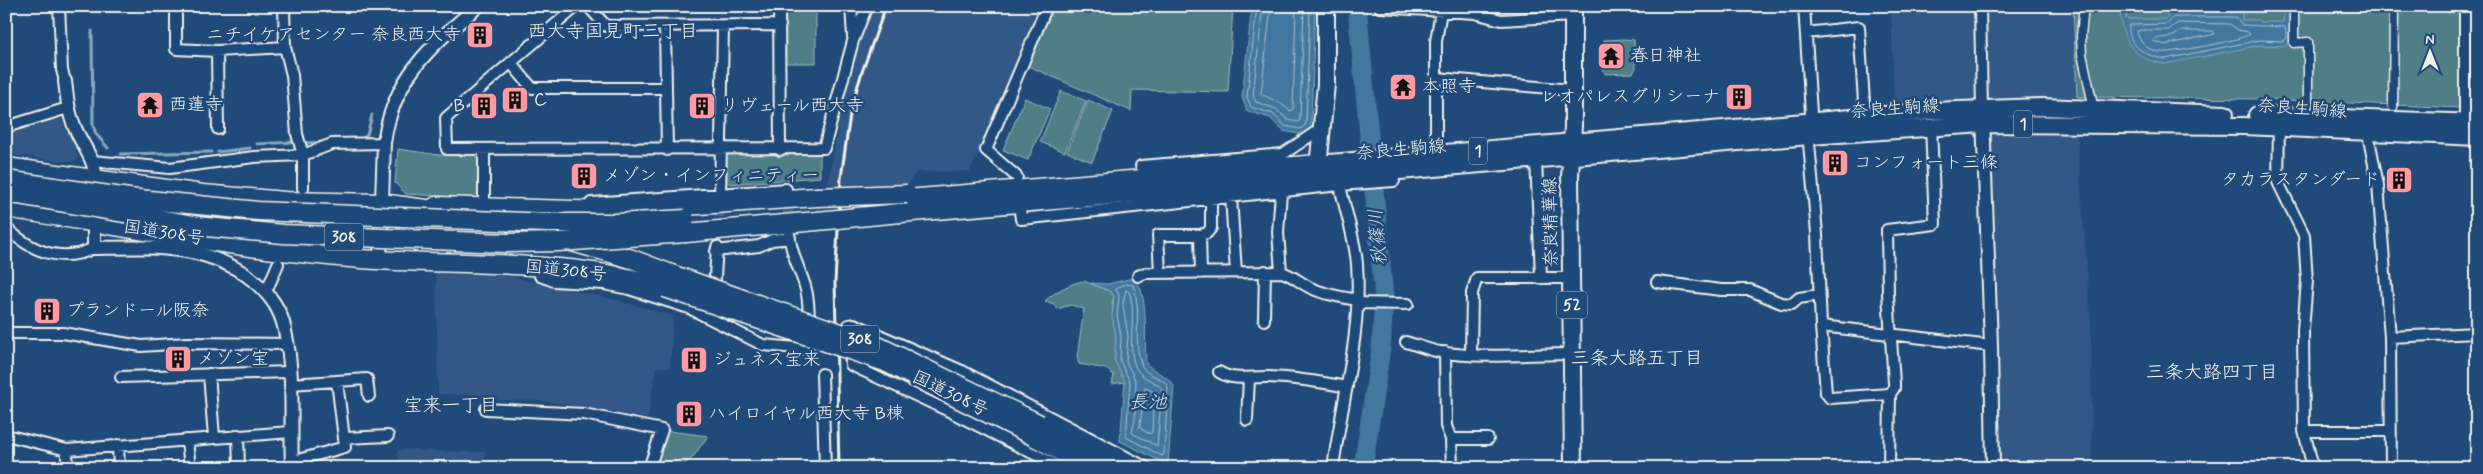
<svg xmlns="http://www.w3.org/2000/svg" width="2483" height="474" viewBox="0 0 2483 474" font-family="Mynerve,'Klee One',sans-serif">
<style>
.built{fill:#315887}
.green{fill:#507e87;stroke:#a2b8b8}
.water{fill:#42789f;stroke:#89a8bc}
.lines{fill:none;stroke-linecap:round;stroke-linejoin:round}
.shore{stroke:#adc1cb;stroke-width:1}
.stream{stroke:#89a8bc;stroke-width:3}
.river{stroke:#42789f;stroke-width:19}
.minor-tunnel{stroke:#3f638a;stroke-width:10;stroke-dasharray:10 5;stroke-linecap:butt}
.pedestrian-casing{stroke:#f4f1e8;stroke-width:11}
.minor-casing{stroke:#f4f1e8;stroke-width:14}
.tertiary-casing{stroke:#f4f1e8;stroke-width:16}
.primary-casing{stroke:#f4f1e8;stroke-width:20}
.trunk-casing{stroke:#f4f1e8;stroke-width:21}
.pedestrian{stroke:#1f4a7a;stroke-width:8}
.minor{stroke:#1f4a7a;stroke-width:10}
.tertiary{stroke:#1f4a7a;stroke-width:12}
.primary{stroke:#1f4a7a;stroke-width:16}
.trunk{stroke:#1f4a7a;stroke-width:18}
.rail{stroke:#f4f1e8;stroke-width:3}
.trunk-bridge-casing{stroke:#f4f1e8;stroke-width:21;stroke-linecap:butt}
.trunk-bridge{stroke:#1f4a7a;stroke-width:18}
.labels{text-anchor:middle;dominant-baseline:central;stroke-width:5;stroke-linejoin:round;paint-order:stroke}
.shield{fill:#1f4a7a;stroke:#b4bfc7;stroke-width:1}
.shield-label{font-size:16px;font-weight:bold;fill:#f4f1e8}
.poi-label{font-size:18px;fill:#f4f1e8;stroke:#1f4a7a;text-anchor:start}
.street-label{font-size:18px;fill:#f4f1e8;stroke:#1f4a7a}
.neighbourhood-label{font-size:19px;fill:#f4f1e8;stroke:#1f4a7a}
.water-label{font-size:19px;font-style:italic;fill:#d9dfdd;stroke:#1f4a7a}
</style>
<rect width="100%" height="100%" fill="#1f4a7a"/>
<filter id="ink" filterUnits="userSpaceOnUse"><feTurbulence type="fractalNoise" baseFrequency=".02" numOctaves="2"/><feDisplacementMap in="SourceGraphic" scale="10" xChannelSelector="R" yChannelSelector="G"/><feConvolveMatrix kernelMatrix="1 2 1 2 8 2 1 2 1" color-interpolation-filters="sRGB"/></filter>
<g filter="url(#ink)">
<path class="built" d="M872,6H1043L970,171L916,172L908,185L827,189L841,112L859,38Z
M1891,6H1975L1977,100L1894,103Z
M1982,6H2073L2077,97L1985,99Z
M60,117L75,147L78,159L75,161H59L6,154V131Z
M1990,135H2077L2091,322L2092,468H2000Z
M436,272H489L620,301L673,316L670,368L656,367L648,418L545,401L487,400L478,395L438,394Z
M416,449L424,451L485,452L484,468H397L398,450Z"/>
<path class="green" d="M784,6H816V63H785Z
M1054,6H1233L1228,92L1132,90L1131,111L1028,66Z
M2073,6H2460L2461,108L2261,99L2077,97Z
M1625,39L1634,40L1636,68L1633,73L1605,74L1603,69L1607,62L1604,40Z
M1061,91L1086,101L1065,152L1040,142Z
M1025,98L1050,109L1028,160L1003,150Z
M1088,100L1113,111L1092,162L1067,152Z
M398,149L439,155H474L480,162V190L473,198L406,194L395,183Z
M725,153H820V177L730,184L725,180Z
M1084,281L1111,292L1114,296L1112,304L1116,336L1115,361L1125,382L1112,384L1114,375L1106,369L1079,364L1077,357L1084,309L1071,305L1057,309L1054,304L1045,301C1056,291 1070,283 1084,281Z
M668,431H669L708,436L693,457L681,468H655Z"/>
<path class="water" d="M1252,6H1315L1311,126L1305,135L1283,131L1270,118L1247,111L1242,97Z
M2120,6H2126V19H2167V12H2242V20H2259L2260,22H2283L2284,6H2292V39L2286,46L2261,45L2165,64C2132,60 2120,38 2120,6Z
M1133,278C1150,288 1144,344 1146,363C1154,373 1167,374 1174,386L1168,465L1120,441L1125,382L1115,361L1116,336L1112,316L1114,296L1111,292L1091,283L1108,284Z"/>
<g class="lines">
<path class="shore" d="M1257,6L1247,97L1251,107L1273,114L1285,126L1301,129L1306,124L1310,6
M1263,6L1253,96L1256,102L1276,109L1288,120L1298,122L1300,120L1304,6
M1271,6L1261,94L1280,103L1290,111L1293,109L1296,6
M2174,17H2235L2242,25L2285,27L2287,38L2284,41L2260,40L2165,59C2147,57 2126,45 2129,25L2167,24Z
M2178,23L2230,24L2238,30L2248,32L2250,34C2243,40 2169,54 2159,52C2148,50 2141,44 2137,33L2139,30H2168Z
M2182,31H2213L2215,34L2165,45L2153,41L2155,38L2171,37Z
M1126,284L1133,285C1143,311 1132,346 1142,366C1147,377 1163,376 1168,387L1164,454L1162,456L1126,437L1130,382L1120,361L1121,336L1117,315L1119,296L1116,289Z
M1126,290L1129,292C1138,314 1125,350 1137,370C1144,380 1155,380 1162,389L1157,446L1132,433L1135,419L1136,382L1126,361L1128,336L1123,305Z
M1145,388L1154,392L1152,432L1150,434L1140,428Z"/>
<path class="stream" d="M92,31L93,125L96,134L108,148
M360,141L367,135L372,115
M303,143L326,142
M257,144L295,142
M218,152L250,148
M121,154L211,152"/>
<path class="river" d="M1357,6L1384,297L1381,348L1363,468"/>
<path class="minor-tunnel" d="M787,195L789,228
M717,247L720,201"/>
<g class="pedestrian-casing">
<path id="pedestrian" d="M2084,6L2081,36L2082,54L2092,100
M2294,6V43L2308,42V104
M2393,107L2394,6"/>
</g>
<g class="minor-casing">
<path id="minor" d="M59,6L62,70L65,81
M176,6V49L217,51L285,47
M284,6L285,47L292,75L297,134L303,155V188
M577,6L446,118L447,149L824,148L853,41L867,6
M588,6L606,26L780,25
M779,6L780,150
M851,6L853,37
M1804,6L1811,113L1809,143L1817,234L1821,326L1991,346
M1980,6L1982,108
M1380,7L1475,13L1501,20L1574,16
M665,26L667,150
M1806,33L1859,27L1865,117
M217,51L218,129
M511,63L532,88H665
M1437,78L1572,90
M2465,122V6
M6,127L68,108
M2279,127L2278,182L2304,235L2307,281L2303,330L2304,431L2313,468
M2368,134L2378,185L2390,337L2391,468
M1436,155V41L1441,11
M1536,159L1541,276
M92,161L170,168L254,157L303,155L332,144L384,143
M1141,166L1283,154L1322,128
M1017,177L986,150L1047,6
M1231,197L1236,272
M720,198L723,26
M591,203L786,189V192
M484,208V149
M1020,212L1021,219L1340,185
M6,228C31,251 62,264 94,248
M1200,235L1207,233L1211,228V199
M716,251L759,246L772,240L790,238
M539,268L540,276L554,281L604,284L629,289L689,308L763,345L808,349C808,329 811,306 805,286C799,267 791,254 789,234
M1281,272L1278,232L1281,193
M1160,273L1158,235H1200L1201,273
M1138,276L1145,273L1281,272C1293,275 1300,283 1311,288C1325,295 1342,297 1357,300
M1657,282L1721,290H1750L1781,303L1792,304L1799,298L1819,295
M266,292L278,264
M714,292L717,247
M1357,303L1408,304
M1264,320L1265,271
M1821,326L1826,393L1830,398L1890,394
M6,333H63L141,346L187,343L288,344
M2390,337L2477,333
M1406,342C1417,345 1429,350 1440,352C1483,359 1529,354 1572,354
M1445,352L1446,426L1451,439
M1471,354L1472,293L1477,278H1572
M1219,372C1235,382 1251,376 1269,377C1295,378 1321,382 1347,387
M209,374L214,437
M822,374L825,468
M121,377L289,372
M290,384L367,379L369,396
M486,409L584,414L662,430L649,468
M1247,420L1249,378
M2304,431H2390
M6,435L67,450L290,432
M238,435L239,468
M345,438L388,436
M187,440L190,468
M118,445L119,468
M67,450V468
M291,462L345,447L337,381
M1062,468L953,413L851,365L849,325L854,324L962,371L1147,468
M1333,468C1342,400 1362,333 1357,264C1355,238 1345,211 1340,185L1394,181
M1452,468L1451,439H1488
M1889,468L1890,394L1894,388V383L1888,294L1887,230L1935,224L1931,126"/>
</g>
<g class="tertiary-casing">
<path id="tertiary" d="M65,81C67,97 68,113 75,128C84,149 97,161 96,186
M1983,115L1991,346L1993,468
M94,216V248C151,247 207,243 254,281C270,295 281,309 285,331C295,375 290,423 292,468
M380,260L384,143C393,77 431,46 478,6"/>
</g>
<g class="primary-casing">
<path id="primary" d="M1326,6V84L1317,178L1810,136L1983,124L2244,126L2477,137
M2257,115L2477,123
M1318,164L1932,111L2042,107L2225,114
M1573,468L1570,176L1573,126V6"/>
</g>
<g class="trunk-casing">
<path id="trunk" d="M6,167L203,194L285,201L381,203L448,212
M907,199L1318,164
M436,206L610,211L817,197
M6,208C124,227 242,250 361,259C458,266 573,258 665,288
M900,213L1317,178
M515,226L632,259L671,274
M686,233L817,221
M1040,424L1123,468
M1033,436L1091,468"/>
</g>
<use href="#pedestrian" class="pedestrian"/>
<use href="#minor" class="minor"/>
<use href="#tertiary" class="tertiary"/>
<use href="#primary" class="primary"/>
<use href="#trunk" class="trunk"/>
<path class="rail" d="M839,468L835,282L841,178L851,108L862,72L886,6"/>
<g class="trunk-bridge-casing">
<path id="trunk-bridge" d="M6,180L129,198L258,211L547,223H617L685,219
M6,193L206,227L283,234L506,243L559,242L686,233
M817,197L907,194
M817,221L900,213
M671,274L878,346L1040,424
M665,288L885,362L1033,436"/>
</g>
<use href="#trunk-bridge" class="trunk-bridge"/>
</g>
</g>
<defs>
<g id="building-square" transform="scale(1.4375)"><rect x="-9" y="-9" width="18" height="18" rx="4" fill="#ff9aa2" stroke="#1f4a7a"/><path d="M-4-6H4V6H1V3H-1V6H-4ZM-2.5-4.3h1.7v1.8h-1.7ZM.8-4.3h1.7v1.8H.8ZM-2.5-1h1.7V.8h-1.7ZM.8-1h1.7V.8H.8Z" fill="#111"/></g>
<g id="temple-square" transform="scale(1.4375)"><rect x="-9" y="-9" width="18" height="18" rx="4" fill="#ff9aa2" stroke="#1f4a7a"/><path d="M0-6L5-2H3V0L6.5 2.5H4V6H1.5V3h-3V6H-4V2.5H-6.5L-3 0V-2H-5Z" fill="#111"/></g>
</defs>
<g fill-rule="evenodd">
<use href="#building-square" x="480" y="35"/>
<use href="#temple-square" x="1611" y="56"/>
<use href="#temple-square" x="1403" y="87"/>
<use href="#building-square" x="1739" y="97"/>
<use href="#building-square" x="515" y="100"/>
<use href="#temple-square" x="150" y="105"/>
<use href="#building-square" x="484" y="106"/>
<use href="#building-square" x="702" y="106"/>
<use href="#building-square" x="1835" y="163"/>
<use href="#building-square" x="584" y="176"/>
<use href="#building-square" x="2399" y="180"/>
<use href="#building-square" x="47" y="311"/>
<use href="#building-square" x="178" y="359"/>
<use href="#building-square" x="694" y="360"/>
<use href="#building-square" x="689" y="414"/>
</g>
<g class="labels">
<g class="shield">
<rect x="2014" y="110.5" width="18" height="27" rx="4"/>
<rect x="1469" y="137.5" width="18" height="27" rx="4"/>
<rect x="325" y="223.5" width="38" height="27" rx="4"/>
<rect x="1557" y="291.5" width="30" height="27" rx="4"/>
<rect x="841" y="325.5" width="38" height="27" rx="4"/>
</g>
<g class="shield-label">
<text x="2023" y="124">1</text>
<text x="1478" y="151">1</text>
<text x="344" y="237">308</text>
<text x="1572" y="305">52</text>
<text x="860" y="339">308</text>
</g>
<g class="poi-label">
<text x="461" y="35" text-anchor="end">ニチイケアセンター 奈良西大寺</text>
<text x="1630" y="56">春日神社</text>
<text x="1422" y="87">本照寺</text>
<text x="1720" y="97" text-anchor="end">レオパレスグリシーナ</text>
<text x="534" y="100">C</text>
<text x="169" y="105">西蓮寺</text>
<text x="465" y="106" text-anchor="end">B</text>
<text x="721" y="106">リヴェール西大寺</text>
<text x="1854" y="163">コンフォート三條</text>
<text x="603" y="176">メゾン・インフィニティー</text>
<text x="2380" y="180" text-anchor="end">タカラスタンダード</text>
<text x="66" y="311">プランドール阪奈</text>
<text x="197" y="359">メゾン宝</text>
<text x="713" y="360">ジュネス宝来</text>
<text x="708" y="414">ハイロイヤル西大寺 B棟</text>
</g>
<g class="street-label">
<text transform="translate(1895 109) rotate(-4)">奈良生駒線</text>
<text transform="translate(2302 109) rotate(4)">奈良生駒線</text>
<text transform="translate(1401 150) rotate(-5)">奈良生駒線</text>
<text transform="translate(1551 222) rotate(-91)">奈良精華線</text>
<text transform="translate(164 233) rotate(9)">国道308号</text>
<text transform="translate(566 271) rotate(6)">国道308号</text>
<text transform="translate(950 394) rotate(26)">国道308号</text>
</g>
<g class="neighbourhood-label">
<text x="613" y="31">西大寺国見町三丁目</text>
<text x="1637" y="358">三条大路五丁目</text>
<text x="2212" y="372">三条大路四丁目</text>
<text x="451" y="405">宝来一丁目</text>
</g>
<g class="water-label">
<text transform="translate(1378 237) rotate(-95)">秋篠川</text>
<text x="1148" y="402">長池</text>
</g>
</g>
<rect width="2483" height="474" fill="none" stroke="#1f4a7a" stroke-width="25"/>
<rect x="12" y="12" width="2458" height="449" fill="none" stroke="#f4f1e8" stroke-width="2" filter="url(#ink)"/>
<g transform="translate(2430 52)" stroke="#1f4a7a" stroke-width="4" paint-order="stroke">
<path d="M0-4L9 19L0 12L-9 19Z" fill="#f4f1e8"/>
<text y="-8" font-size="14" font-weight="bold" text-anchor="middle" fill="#f4f1e8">N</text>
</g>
</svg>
